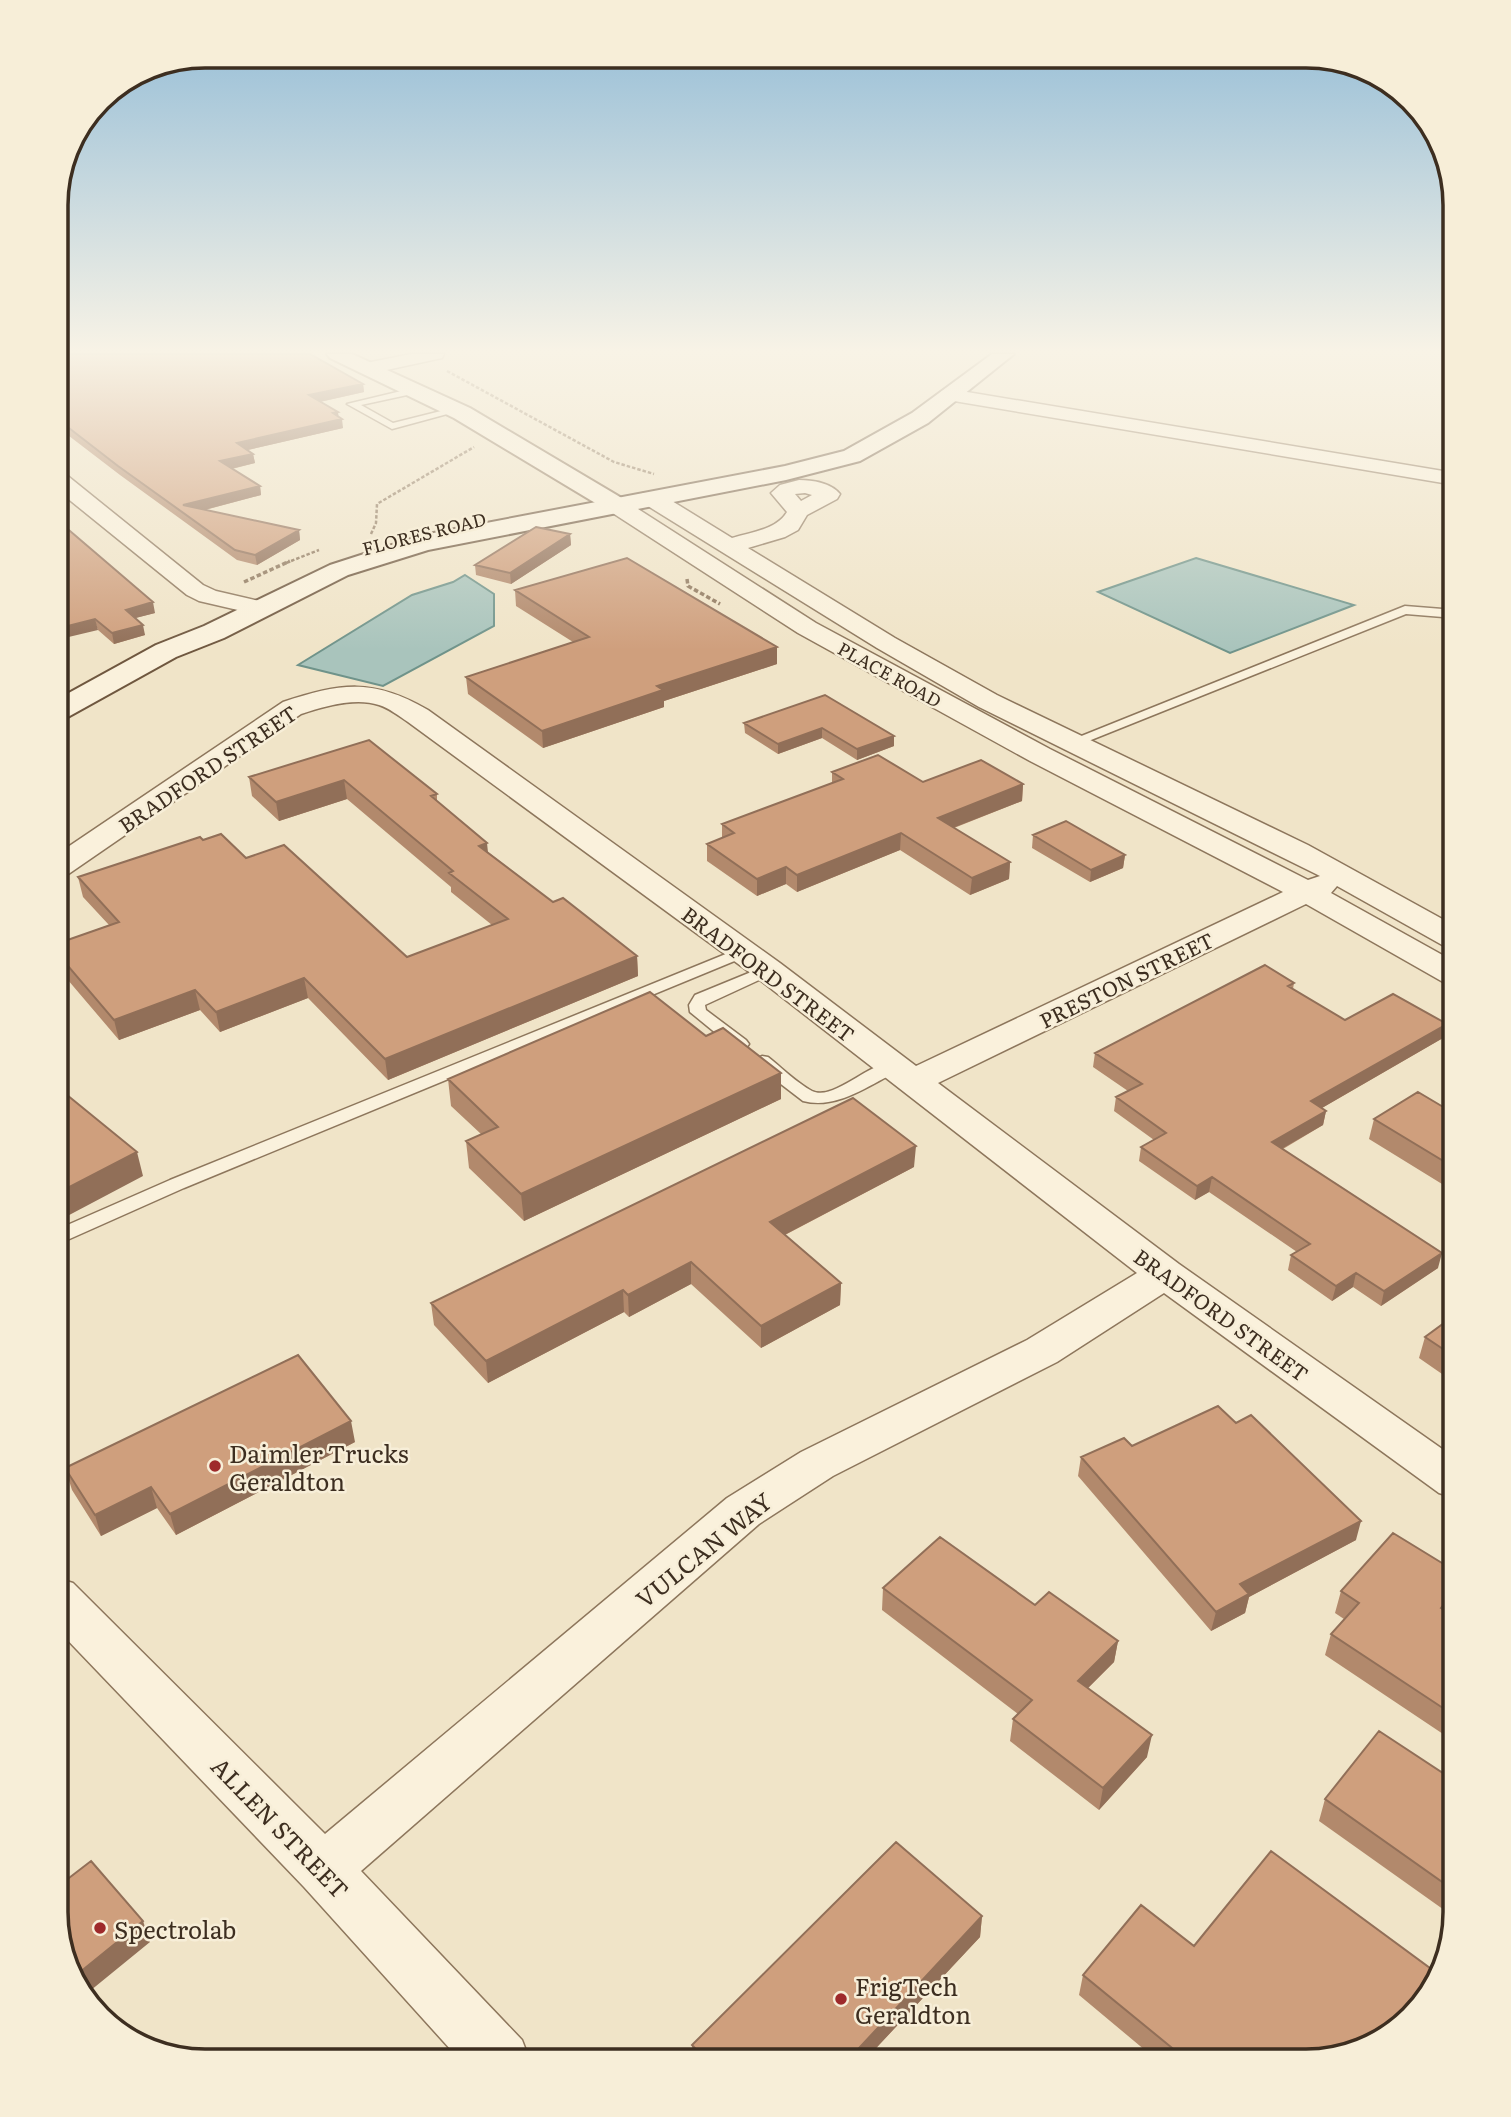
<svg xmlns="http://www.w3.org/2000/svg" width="1511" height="2117" viewBox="0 0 1511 2117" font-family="Literata,serif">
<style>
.water{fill:#a9c4bc;stroke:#6f938a;stroke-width:2}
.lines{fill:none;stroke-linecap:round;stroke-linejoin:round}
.service-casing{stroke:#8d765c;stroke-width:3}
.minor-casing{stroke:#8d765c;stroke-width:3}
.tertiary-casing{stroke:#8d765c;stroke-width:4}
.secondary-casing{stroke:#6f573f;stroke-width:4}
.path-far1{stroke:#8d765c;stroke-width:2.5;stroke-dasharray:3.5 2;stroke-linecap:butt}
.path{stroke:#8d765c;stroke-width:3.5;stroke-dasharray:4.5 2.5;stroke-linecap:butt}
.service{fill:#faf1dc;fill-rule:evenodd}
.minor{fill:#faf1dc;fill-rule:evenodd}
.tertiary{fill:#faf1dc;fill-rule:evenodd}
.secondary{fill:#faf1dc;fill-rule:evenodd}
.wall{fill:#b2896c}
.shaded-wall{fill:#916f58}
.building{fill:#cf9f7d;stroke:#916f58;stroke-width:2}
.poi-dot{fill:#9e2a2b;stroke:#f7eed8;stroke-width:2.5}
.labels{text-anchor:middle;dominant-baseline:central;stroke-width:5;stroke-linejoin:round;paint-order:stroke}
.far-street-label{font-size:18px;fill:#3d2e20;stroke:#f7eed8}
.street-label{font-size:21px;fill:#3d2e20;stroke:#f7eed8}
.near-poi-label{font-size:24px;fill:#3d2e20;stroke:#f7eed8;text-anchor:start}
.near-street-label{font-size:24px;fill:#3d2e20;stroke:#f7eed8}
.rim{fill:none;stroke:#3d2e20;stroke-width:3.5}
</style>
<rect width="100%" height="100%" fill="#f0e4c8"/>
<path class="water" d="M1196,558L1354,605L1230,653L1098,592Z
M465,575L494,594V626L383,686L298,665L412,595L453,582Z"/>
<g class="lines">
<g class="service-casing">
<path id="service" d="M418,387L423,390L421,392L361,405L393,423L457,407L462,410L392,429L347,404Z
M1405,606L1455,610V618L1406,614L1076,746H1066L1064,743Z
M743,947L749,949L751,952L749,955L184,1188L56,1245V1230L170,1180Z
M768,965L776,970L774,973L705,1005L706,1010L746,1040L749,1044L746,1048H734L690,1012L689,1005L695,995Z
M762,1056L768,1057C782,1068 797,1083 812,1091C835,1102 873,1057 898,1063L901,1067L898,1071C869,1085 837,1110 803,1101L756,1065L753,1061Z"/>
</g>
<g class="minor-casing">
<path id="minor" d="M411,354H444L442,358L368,374L359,368L361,364Z
M949,389L1455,473V485L942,399L939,395L942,391Z
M56,472L64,473L203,585L216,591L268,603L271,608L268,613L259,615L199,601L187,595L56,489Z
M799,480C813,480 831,483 840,494L837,499L807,515L798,530L785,537L748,548L895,638L997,695L1308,845L1455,926V949L1444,946L1337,886L1331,893L1455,962V985L1443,982L1306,904L938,1083L1179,1264L1455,1458V1498L1439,1493L1164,1293L1057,1362L833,1476L759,1524L361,1871L522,2040L530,2061H461L304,1887L56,1628V1578L73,1583L325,1834L727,1498L801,1452L1027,1340L1137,1273L756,977L408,722C399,716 389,708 379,705C356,697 324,706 301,714L67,875L56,878V855L283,702C341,683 373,678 428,710L780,963L916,1066L1283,892L1030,761L798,633L608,510L605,505L608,500H624L816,623L1050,749L1308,880L1320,876L979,707L877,648L643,503L640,498L643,493H659L732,538C751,532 776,530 787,512L771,493L780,485ZM805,493L812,495L801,501L795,494Z"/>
</g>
<g class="tertiary-casing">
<path id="tertiary" d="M327,354H352L470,408L625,500L628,505L625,510L616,512L607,510L454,418L330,358Z"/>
</g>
<g class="secondary-casing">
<path id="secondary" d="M992,354H1014L928,423L860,461L786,480L428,550L348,575L224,638L176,657L66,718L56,721V700L156,645L204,626L330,565L423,535L785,466L844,451L912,413Z"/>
</g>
<path class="path-far1" d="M447,371L614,462L654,474
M371,534L376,523L377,504L474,447
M286,563L319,550"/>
<path class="path" d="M687,579L688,586L720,604
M244,582L290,561"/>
<use href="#service" class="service"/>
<use href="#minor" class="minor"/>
<use href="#tertiary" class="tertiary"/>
<use href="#secondary" class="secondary"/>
</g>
<path class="wall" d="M56,354L363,384L364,392L320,402L338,412V417L343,428L248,450L253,454L255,463L232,469L260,486L261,495L205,510L299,530L300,540L257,565L237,560L120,475L56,426Z
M56,519L155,613L135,618L145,635L114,644L98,630Z
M570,534L571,545L511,584L476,575L475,565Z
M515,590L777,647V664L664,701V707L543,748L468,694L466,677L573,642L516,606Z
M825,695L894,746L857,760L822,738L778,754L745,733L744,723Z
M369,740L437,794V801L488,852L553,902L637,956L638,976L388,1080L308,998L220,1032L200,1010L119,1040L56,966V944L109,925L83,897L78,877L203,840L246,858L407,957L492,925L451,892V887L347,799L279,821L252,796L249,777Z
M832,772L923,782L1023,784L1022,801L954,828L1010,862L1009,879L970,895L900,850L797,892L786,884L757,896L707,861V844L722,838V824L832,783Z
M1033,835L1125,855L1123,868L1090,882L1032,848Z
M1294,983L1293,989L1345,1020L1443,1038L1322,1108L1326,1111L1323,1125L1283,1149L1438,1268L1381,1306L1353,1287L1332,1301L1288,1270L1291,1255L1297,1252L1209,1192L1195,1200L1139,1161L1141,1147L1154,1140L1114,1111L1116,1097L1128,1091L1093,1067L1095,1053Z
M706,1036L781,1073V1099L524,1221L469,1168L466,1141L481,1134L451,1106L448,1079Z
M1455,1114V1192L1369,1139L1374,1119Z
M914,1167L785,1235L841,1283L840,1305L761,1348L691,1284L629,1317L624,1312L488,1383L434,1325L431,1303Z
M1455,1315V1383L1419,1358L1425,1337Z
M355,1442L176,1535L157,1508L101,1536L72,1490L65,1468Z
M1132,1446L1356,1540L1249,1597L1245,1613L1211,1631L1078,1476L1081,1457Z
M1455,1571V1603L1448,1612L1455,1617V1742L1325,1655L1331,1634L1344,1619L1335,1613L1341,1591Z
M883,1588L1035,1605L1118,1641L1114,1662L1088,1688L1147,1757L1099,1810L1010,1741L1013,1719L1018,1714L882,1610Z
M1455,1781V1912L1454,1917L1319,1821L1325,1799Z
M982,1916L980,1937L864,2061H693L692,2045Z
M1194,1946L1306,2061H1158L1079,1995L1083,1975Z"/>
<path class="shaded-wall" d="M363,384L364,392L310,404L309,395Z
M338,412L339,420L342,419L343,428L239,452L237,443Z
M253,454L255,463L222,471L220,461Z
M260,486L261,495L185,515L183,505Z
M299,530L300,540L257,565L255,555Z
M570,534L571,545L511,584L510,573Z
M153,602L155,613L128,620L126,610Z
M95,619L98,630L56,640V629Z
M143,625L145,635L114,644L112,633Z
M777,647V664L664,701V707L543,748L542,731L657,686Z
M822,728V738L778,754V744Z
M894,736V746L857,760V749Z
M344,780L347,799L279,821L276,802Z
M1023,784L1022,801L937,834L938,818Z
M901,833L900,850L797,892V875Z
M487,843L489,862L479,846Z
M1125,855L1123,868L1090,882L1091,870Z
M1010,862L1009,879L970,895L972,878Z
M786,867V884L757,896V879Z
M637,956L638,976L388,1080L385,1059Z
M304,978L308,998L220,1032L216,1012Z
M195,990L200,1010L119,1040L114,1020Z
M1447,1024L1443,1038L1308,1116L1311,1101Z
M781,1073V1099L524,1221L521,1194Z
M1326,1111L1323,1125L1269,1156L1272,1142Z
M916,1146L914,1167L769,1243L770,1222Z
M137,1152L143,1176L56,1222V1194Z
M1212,1177L1209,1192L1195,1200L1197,1186Z
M1442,1253L1438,1268L1381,1306L1384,1291Z
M691,1262V1284L629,1317L628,1295Z
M1356,1273L1353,1287L1332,1301L1336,1286Z
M841,1283L840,1305L761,1348V1326Z
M623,1290L624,1312L488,1383L486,1361Z
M351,1421L355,1442L176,1535L170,1514Z
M151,1487L157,1508L101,1536L95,1515Z
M1361,1521L1356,1540L1249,1597L1245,1613L1211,1631L1216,1612L1240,1584Z
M1455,1591V1603L1434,1629L1441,1608Z
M1118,1641L1114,1662L1074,1702L1078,1681Z
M1152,1735L1147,1757L1099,1810L1103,1788Z
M982,1916L980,1937L864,2061H847Z
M143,1921L150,1942L85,1995L76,1986L74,1977Z"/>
<path class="building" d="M56,354H310L363,384L309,395L338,412L333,413L342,419L237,443L253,454L220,461L260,486L183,505L299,530L255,555L235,550L118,466L56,418Z
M56,519L153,602L126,610L143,625L112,633L95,619L56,629Z
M536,527L570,534L510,573L475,565Z
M627,558L777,647L657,686L663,690L542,731L466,677L589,637L515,590Z
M825,695L894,736L857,749L822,728L778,744L744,723Z
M369,740L437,794L431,796L487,843L479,846L553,902L563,898L637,956L385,1059L304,978L216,1012L195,990L114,1020L56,952V944L119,922L78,877L200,837L203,840L221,834L246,858L284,845L407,957L508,919L449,873L453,871L344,780L276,802L249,777Z
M878,755L923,782L981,760L1023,784L938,818L1010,862L972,878L901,833L797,875L786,867L757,879L707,844L734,833L722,824L843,779L832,772Z
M1066,821L1125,855L1091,870L1033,835Z
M1265,965L1294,983L1288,986L1345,1020L1393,994L1447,1024L1311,1101L1326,1111L1272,1142L1442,1253L1384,1291L1356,1273L1336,1286L1291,1255L1310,1244L1212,1177L1197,1186L1141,1147L1166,1133L1116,1097L1142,1084L1095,1053Z
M650,992L706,1036L723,1028L781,1073L521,1194L466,1141L498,1127L448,1079Z
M56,1086L137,1152L56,1194Z
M1418,1092L1455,1114V1168L1374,1119Z
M853,1098L916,1146L770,1222L841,1283L761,1326L691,1262L628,1295L623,1290L486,1361L431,1303Z
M1455,1315V1357L1425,1337Z
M298,1355L351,1421L170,1514L151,1487L95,1515L65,1468Z
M1218,1406L1236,1423L1251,1415L1361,1521L1240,1584L1249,1594L1216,1612L1081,1457L1124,1438L1132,1446Z
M1393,1533L1455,1571V1591L1441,1608L1455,1617V1716L1331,1634L1359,1603L1341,1591Z
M940,1537L1035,1605L1049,1592L1118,1641L1078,1681L1152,1735L1103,1788L1013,1719L1032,1700L883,1588Z
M1379,1731L1455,1781V1891L1325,1799Z
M896,1842L982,1916L847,2061H707L692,2045Z
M1271,1851L1438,1974L1435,1986L1380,2041L1306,2061H1188L1083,1975L1141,1905L1194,1946Z
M91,1861L143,1921L74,1977L56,1911V1888Z"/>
<linearGradient id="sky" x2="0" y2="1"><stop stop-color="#8fbad6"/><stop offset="0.54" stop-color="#f8f3e6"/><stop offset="1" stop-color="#f8f3e6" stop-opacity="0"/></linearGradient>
<rect width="1511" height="650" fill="url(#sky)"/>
<g class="poi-dot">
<circle cx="215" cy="1466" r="7"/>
<circle cx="100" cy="1928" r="7"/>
<circle cx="841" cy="1999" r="7"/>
</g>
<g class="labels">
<g class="far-street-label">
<text transform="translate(424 533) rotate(-14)">FLORES ROAD</text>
<text transform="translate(890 674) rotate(29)">PLACE ROAD</text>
</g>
<g class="street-label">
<text transform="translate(207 768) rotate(-34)">BRADFORD STREET</text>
<text transform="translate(769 973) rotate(37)">BRADFORD STREET</text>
<text transform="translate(1126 979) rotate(-26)">PRESTON STREET</text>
<text transform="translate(1222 1314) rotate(36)">BRADFORD STREET</text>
</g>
<g class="near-poi-label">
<text x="229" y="1452">Daimler Trucks<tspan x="229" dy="28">Geraldton</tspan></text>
<text x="114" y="1928">Spectrolab</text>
<text x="855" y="1985">FrigTech<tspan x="855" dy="28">Geraldton</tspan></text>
</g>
<g class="near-street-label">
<text transform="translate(703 1549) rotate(-39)">VULCAN WAY</text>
<text transform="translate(281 1827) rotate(46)">ALLEN STREET</text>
</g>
</g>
<path d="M0 0H1511V2117H0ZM205 68H1306A137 137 0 0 1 1443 205V1912A137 137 0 0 1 1306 2049H205A137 137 0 0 1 68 1912V205A137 137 0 0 1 205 68Z" fill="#f7eed8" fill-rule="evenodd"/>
<path class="rim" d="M205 68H1306A137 137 0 0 1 1443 205V1912A137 137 0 0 1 1306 2049H205A137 137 0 0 1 68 1912V205A137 137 0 0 1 205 68Z"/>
</svg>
